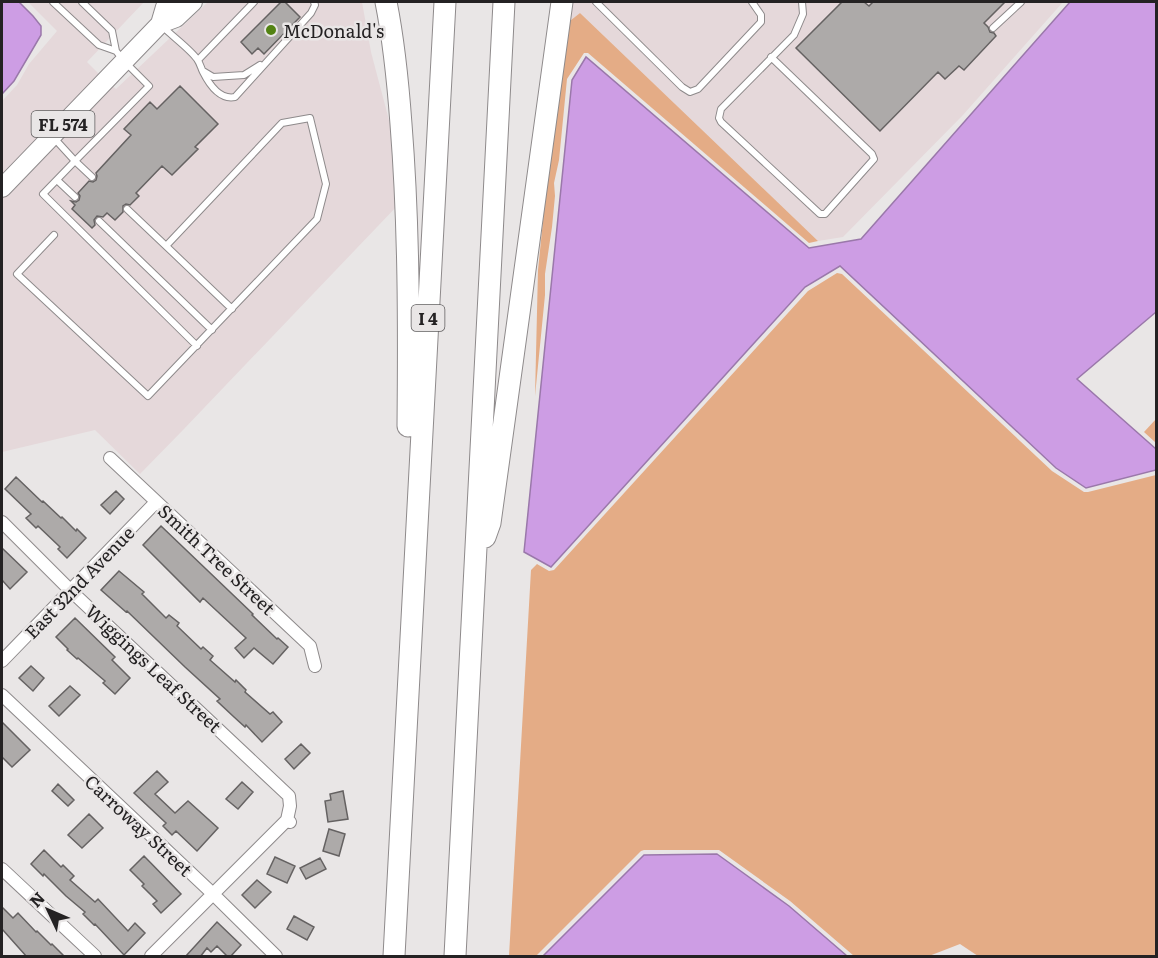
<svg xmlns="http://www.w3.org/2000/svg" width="1158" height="958" viewBox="0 0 1158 958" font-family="Literata,serif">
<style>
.built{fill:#e5d8da}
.green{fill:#e4ac86}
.water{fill:#cd9de4;stroke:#9a78aa;stroke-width:1.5}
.building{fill:#adaaa9;stroke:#656262;stroke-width:1.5}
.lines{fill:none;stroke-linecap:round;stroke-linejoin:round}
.lane-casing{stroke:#8e8a8b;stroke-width:8}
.street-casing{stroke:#8e8a8b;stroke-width:14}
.primary-casing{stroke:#8e8a8b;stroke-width:20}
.highway-casing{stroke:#8e8a8b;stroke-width:23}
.lane{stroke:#fff;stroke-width:6}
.street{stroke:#fff;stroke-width:12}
.primary{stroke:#fff;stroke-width:18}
.highway{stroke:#fff;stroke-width:21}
.poi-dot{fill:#538313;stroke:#e9e6e6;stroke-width:2}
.labels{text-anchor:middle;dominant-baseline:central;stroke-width:5;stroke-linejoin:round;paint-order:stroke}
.shield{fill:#e9e6e6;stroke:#5f5d5e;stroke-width:1.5}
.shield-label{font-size:16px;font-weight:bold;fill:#242223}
.poi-label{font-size:18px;fill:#242223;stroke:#e9e6e6;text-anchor:start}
.street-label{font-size:18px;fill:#242223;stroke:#e9e6e6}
</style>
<rect width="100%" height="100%" fill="#e9e6e6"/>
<path class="built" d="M28,2H144L87,62L101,76L2,179V101L17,85L29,64L57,31Z
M208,2H362L371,52L390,124L400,189L399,204L183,430L140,474L95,430L2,452V196L110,84L116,89Z
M569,2H1063L963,115L843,237L818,241L580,13L566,24Z"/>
<path class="green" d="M580,13L818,241L809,243L588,53H584L567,79L559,160L554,183L555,196L552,227L545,274V295L535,396L538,270L556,94L566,24Z
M837,273L842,274L1052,471L1084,492H1088L1156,475V956H978L960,944L929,956H854L790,901L719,850H644L641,851L536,956H509L531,570L537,564L549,571L554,570L808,291Z
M1156,419V443L1144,432Z"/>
<path class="water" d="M2,2H19L33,16L41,26V35L14,81L2,94Z
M1070,2H1156V312L1077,379L1156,449V470L1086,488L1056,468L840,266L805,287L551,567L524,552L572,80L586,57L809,248L861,239Z
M717,854L789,906L847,956H543L644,855Z"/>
<path class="building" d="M281,2H285L300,17L264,54L258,48L252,54L241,42Z
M842,2H864L869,6L873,2H1005L984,23L988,27L990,32L994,33L996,36L964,70L959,66L945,79L938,72L880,131L796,48Z
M180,86L218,124L195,147L198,149L172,175L162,166L136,193L139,196L130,205L126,204L123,206V212L115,220L107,213L103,217L97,216L94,220L95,225L92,228L72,209L75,205L71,201L76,202L79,200L80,196L78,193L89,181L93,182L96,180L97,176L96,173L131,135L124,129L150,102L157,109Z
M16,477L42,502L43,501L61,518L62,517L76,531L77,529L86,538L67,558L58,549L60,547L38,526L36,528L26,518L31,514L5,489Z
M116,491L124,499L110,514L101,505Z
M161,526L253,614L252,615L277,639L278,638L288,647L273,664L254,648L244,658L235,648L246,638L203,598L200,602L143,545Z
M2,548L27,572L10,589L2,580Z
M119,571L144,592L142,594L166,618L169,615L179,623L177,626L201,649L203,647L213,656L210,660L235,682L236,680L246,690L245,692L270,714L273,712L282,722L262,742L246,725L245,727L234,717L217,701L220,699L185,667L127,611L126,612L101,590Z
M75,618L115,657L112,660L130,678L115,694L103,683L105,681L78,658L77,659L67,650L68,649L56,637Z
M31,666L44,678L33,691L19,678Z
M70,686L80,695L59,716L49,706Z
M2,722L30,750L12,767L2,757Z
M301,744L310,753L294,769L285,759Z
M157,771L168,782L155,794L175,813L188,801L218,828L197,851L176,831L172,835L163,826L166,823L134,793Z
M242,782L253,792L238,809L226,799Z
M58,784L74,800L68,806L52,791Z
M343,791L348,819L328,822L325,801L331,800L330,794Z
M89,814L103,828L82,848L68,835Z
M329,829L345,834L339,856L323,851Z
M44,850L61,867L63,865L74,876L70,880L95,902L98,899L128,931L135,923L145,933L124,955L95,924L94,925L83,914L85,912L66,896L44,874L43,876L31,864Z
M144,856L181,894L161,913L153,904L157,901L142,886L144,884L130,870Z
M275,857L295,866L287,883L267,874Z
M320,858L326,869L306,879L300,868Z
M257,880L271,892L255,908L242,895Z
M2,907L13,918L18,913L36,932L37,931L51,945L52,944L65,957H27L2,929Z
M294,916L314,927L307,940L287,929Z
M217,922L241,945L230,957H228L217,946L211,952L207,948L200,957H185Z"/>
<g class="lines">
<g class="lane-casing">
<path id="lane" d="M53,2L99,45L116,51
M596,2L682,87L690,92L698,89L761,22V15L752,2
M162,26C172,36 190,49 197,59C200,63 201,68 203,72C209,84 220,100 235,97L311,13L315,5L314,2
M993,28L1021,2
M771,57L872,154L874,159L825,214H820L721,122L719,118L721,109L794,35L803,14L802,2
M198,60L254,2
M203,71L213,77L244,75L260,65
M54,138L75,161L149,86L124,61L116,51L112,31L82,2
M92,177L75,161L43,194L197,346
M57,180L75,197
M127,209L166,246
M99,221L212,330
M54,235L17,274L148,396L317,219L326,184L310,118L282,123L166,246L232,309"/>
</g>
<g class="street-casing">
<path id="street" d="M110,458L310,646L315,666
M2,522L70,590L289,796L290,806L287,820
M2,661L156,502
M2,695L212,893L276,956
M2,869L95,956
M151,956L287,820L290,822"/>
</g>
<g class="primary-casing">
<path id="primary" d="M160,24L176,18L193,2
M2,188L160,24L165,7L170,2"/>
</g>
<g class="highway-casing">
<path id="highway" d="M386,2C394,42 398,83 401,124C409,225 409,325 408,426
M485,537L490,523L562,2
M394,956L445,2
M455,956L504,2"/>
</g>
<use href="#lane" class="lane"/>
<use href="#street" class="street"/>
<use href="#primary" class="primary"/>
<use href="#highway" class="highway"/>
</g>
<circle class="poi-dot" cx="271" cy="30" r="6"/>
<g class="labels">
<g class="shield">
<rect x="31.5" y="111" width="63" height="26" rx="4.5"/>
<rect x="411.5" y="305" width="33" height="26" rx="4.5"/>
</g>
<g class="shield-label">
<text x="63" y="124">FL 574</text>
<text x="428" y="318">I 4</text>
</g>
<g class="poi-label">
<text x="283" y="30">McDonald's</text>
</g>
<g class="street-label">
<text transform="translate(217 559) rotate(43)">Smith Tree Street</text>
<text transform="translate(79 582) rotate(-46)">East 32nd Avenue</text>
<text transform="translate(154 668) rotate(43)">Wiggings Leaf Street</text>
<text transform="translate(139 825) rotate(43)">Carroway Street</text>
</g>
</g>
<rect width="1158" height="958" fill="none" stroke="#242223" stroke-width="6"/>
<g transform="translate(48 910) rotate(314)" stroke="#e9e6e6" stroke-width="4.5" paint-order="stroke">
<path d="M0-4.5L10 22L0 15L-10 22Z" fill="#242223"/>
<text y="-9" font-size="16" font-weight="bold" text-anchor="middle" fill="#242223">N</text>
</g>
</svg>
